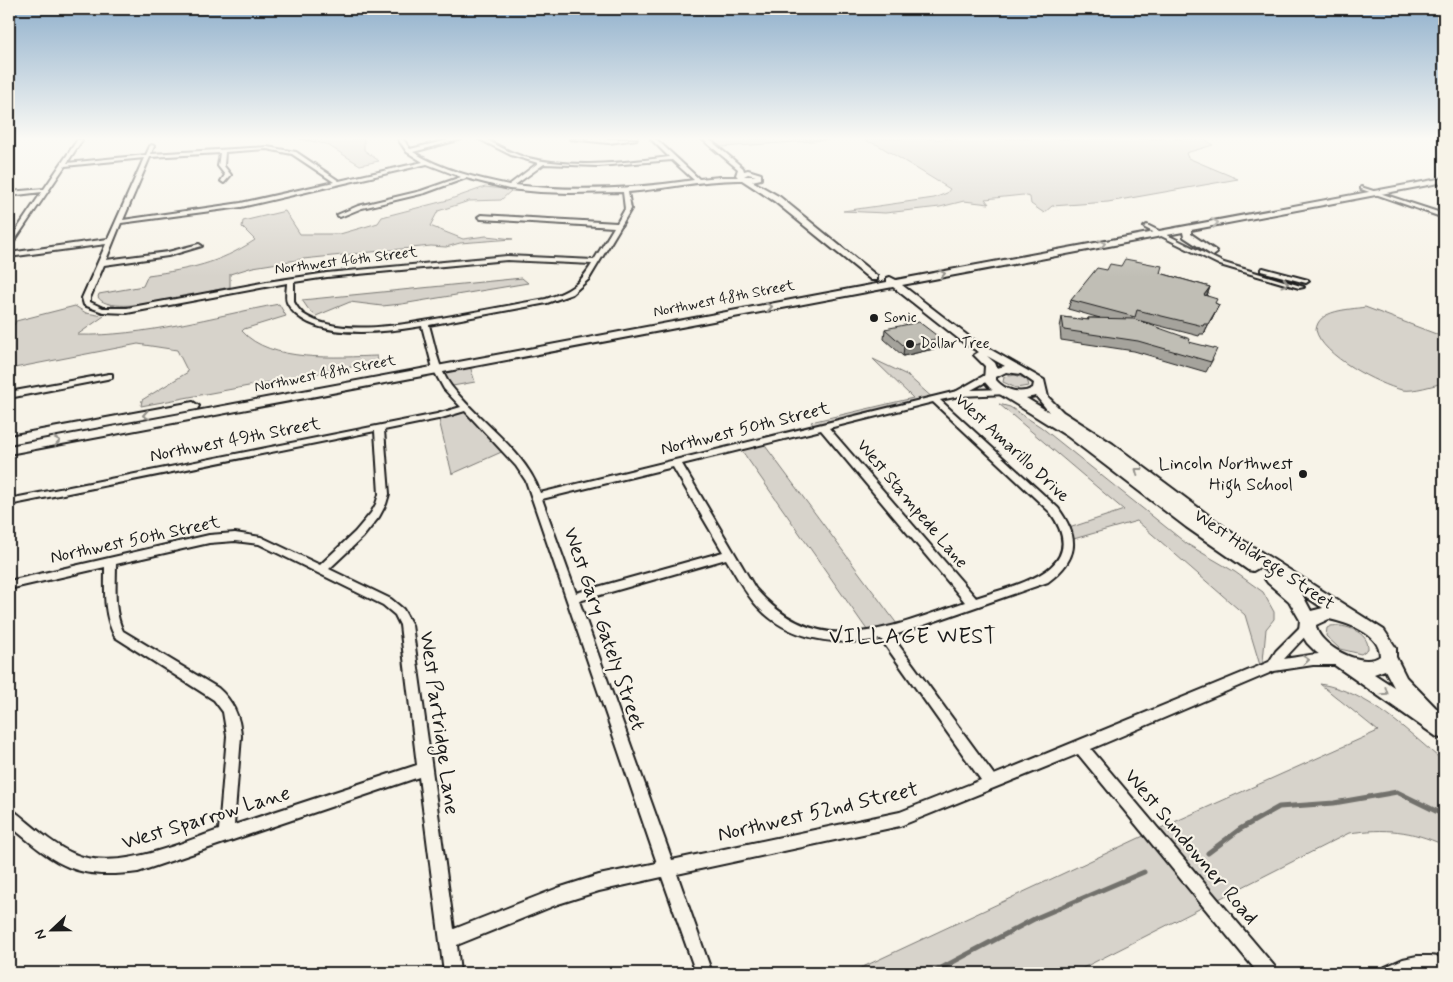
<svg xmlns="http://www.w3.org/2000/svg" width="1453" height="982" viewBox="0 0 1453 982" font-family="Mynerve,sans-serif">
<style>
.green{fill:#d7d3cb;stroke:#7a7874}
.lines{fill:none;stroke-linecap:round;stroke-linejoin:round}
.stream{stroke:#72716c;stroke-width:5}
.minor-casing{stroke:#1c1c1c;stroke-width:4}
.tertiary-casing{stroke:#1c1c1c;stroke-width:4}
.secondary-casing{stroke:#1c1c1c;stroke-width:4}
.minor{fill:#f7f3e8;fill-rule:evenodd}
.tertiary{fill:#f7f3e8;fill-rule:evenodd}
.secondary{fill:#f7f3e8;fill-rule:evenodd}
.wall{fill:#a5a39c;stroke:#1c1c1c}
.shaded-wall{fill:#86857f;stroke:#1c1c1c}
.building{fill:#c0beb5;stroke:#1c1c1c}
.oneway{stroke:#94928c}
.poi-dot{fill:#1c1c1c;stroke:#f7f3e8;stroke-width:2}
.labels{text-anchor:middle;dominant-baseline:central;stroke-width:4.5;stroke-linejoin:round;paint-order:stroke}
.far-street-label{font-size:15px;fill:#1c1c1c;stroke:#f7f3e8}
.far-poi-label{font-size:15px;fill:#1c1c1c;stroke:#f7f3e8;text-anchor:start}
.street-label{font-size:18px;fill:#1c1c1c;stroke:#f7f3e8}
.poi-label{font-size:18px;fill:#1c1c1c;stroke:#f7f3e8;text-anchor:end}
.near-street-label{font-size:21px;fill:#1c1c1c;stroke:#f7f3e8}
.near-neighbourhood-label{font-size:22px;letter-spacing:1px;fill:#1c1c1c;stroke:#f7f3e8}
</style>
<rect width="100%" height="100%" fill="#f7f3e8"/>
<filter id="ink" filterUnits="userSpaceOnUse"><feTurbulence type="fractalNoise" baseFrequency=".02" numOctaves="2"/><feDisplacementMap in="SourceGraphic" scale="10" xChannelSelector="R" yChannelSelector="G"/><feConvolveMatrix kernelMatrix="1 2 1 2 8 2 1 2 1" color-interpolation-filters="sRGB"/></filter>
<g filter="url(#ink)">
<path class="green" d="M300,139H364V150L379,161L360,165L326,144Z
M711,139H842L721,147Z
M861,139H1205L1213,145L1186,153L1188,158L1238,179L1108,202L1052,206L1044,213L1031,204L1030,197L1023,195L985,199L989,204L964,201L940,207L885,213L843,211L934,198L947,193L950,189L878,145Z
M485,187L512,190L501,200L469,201L438,211L430,226L463,239L486,236L513,239L460,243L446,247L431,246L303,259L253,267L230,274V287C207,291 110,319 98,297L99,294L143,286L148,275C190,269 218,264 255,240L242,227L243,221L285,211L300,234H340L378,223L382,217L448,200Z
M522,278L528,283L402,304L382,306L350,302L316,316L309,310L302,300Z
M279,304L286,316L244,329L242,331C270,363 338,357 377,356L378,362L141,406L142,400L188,372L177,350L138,344L9,369V325H14L16,321L75,306L86,313L104,316L77,335C144,337 213,316 279,304Z
M1365,307L1444,337V383C1433,385 1414,392 1402,390C1378,384 1322,356 1316,330C1318,309 1349,310 1365,307Z
M873,359L907,375L935,400L817,430L811,422L913,398Z
M469,363L475,382L447,387L437,369Z
M1015,375L1027,379L1029,386L1016,388L1003,382L1004,377Z
M999,404L1010,407L1041,427L1187,544L1235,572L1263,592L1274,612V619L1266,629L1262,672L1245,615L1137,521L1070,540L1066,529L1124,510Z
M466,408L506,450L452,474L438,416Z
M763,443L900,628L872,637L740,448Z
M1331,626C1345,624 1369,632 1368,649L1361,654L1340,649L1326,636L1327,628Z
M1320,684C1369,692 1407,731 1444,762V845C1410,830 1386,828 1349,833L1073,973H850L1152,832L1378,731Z"/>
<g class="lines">
<path class="stream" d="M1208,853L1240,829L1279,807L1334,803L1397,792L1444,815
M932,973L1036,918L1144,872"/>
<g class="minor-casing">
<path id="minor" d="M78,139L82,140L67,163L146,155L150,146L152,145L154,146L151,154L267,147L296,152L339,181L423,162L407,152L398,139H403L410,149L452,139H462L413,152C442,170 476,178 509,185L538,163L511,155L479,139H486C498,146 511,153 524,157C570,169 622,163 669,157L651,139H656L699,179L720,177H745L746,178L743,180C704,179 666,189 628,192L631,209L589,279L572,294L547,303L429,325C435,345 438,369 451,386C478,421 525,450 540,493L957,391L987,374H993V378L971,390L1005,389L1008,390V394L960,396L940,400L1058,508C1080,538 1079,559 1048,582L892,636L994,775L1269,662L1276,651L1303,624L1307,622L1311,624L1313,627L1311,630L1284,659C1302,657 1326,650 1344,656L1346,660L1344,664L1340,665H1313L1274,671L1091,749L1275,967L1277,973H1258L1078,754L900,826L677,874L712,973H696L662,877L599,891L558,904L457,945L460,973H444L419,777L138,872C73,880 57,865 9,825V809L14,811C32,825 49,842 70,852C113,874 177,844 219,830L227,736L223,712L214,700L115,637C103,614 105,592 105,567L9,589V581L209,535L235,533L261,537L320,565L355,532L371,513L376,504L379,494L375,431L9,505V499L437,414L461,407L444,389L433,369L422,326C387,332 316,341 291,309C290,307 288,305 287,302C285,298 287,288 287,283L127,313L103,312L84,305L82,298L106,244L9,257V253L108,239L144,158L65,166L11,246L9,247V241L42,192L9,196V192L44,189ZM267,149L292,154L334,182L241,203L123,220L150,157L220,153L218,166L225,175L221,181L224,183L231,175L224,166L225,152ZM672,160L694,180C634,189 575,192 515,185L544,164L598,166ZM427,164L461,177L421,191L358,206L337,215L340,217L362,208L425,193L466,178L509,189L540,192L570,193L623,192L625,209L617,223L481,215L478,217L481,219L614,227L594,260L507,256L327,273L267,282L127,308H103L90,302V298L104,265L168,256L202,246L199,244L168,252L106,260L121,223L241,207ZM507,260L592,264C578,286 570,291 546,299C516,304 487,310 458,315C416,322 341,340 303,314C300,311 296,306 294,302V282L327,277ZM933,402L1050,512C1093,571 1016,584 976,598L829,428ZM465,411L516,466L526,481L657,863L599,875L558,888L454,929L412,625L403,609L391,599L329,569L363,537L379,517L386,504L389,494L384,430L438,419ZM821,430L965,602C888,628 818,662 755,588L682,464ZM673,467L723,552L576,593L542,499ZM235,541L259,544L383,605L395,615L400,625L417,765L234,825L241,736C240,716 233,701 218,688L123,631C113,610 116,586 116,564L209,543ZM726,559C736,575 745,593 758,607C789,641 839,646 881,639L981,780L900,812L672,860L579,601Z
M570,139H637L609,143Z
M1147,225L1224,263L1304,287L1299,288L1220,265L1145,228L1144,227Z
M1263,268L1308,280L1309,281L1306,283L1261,271V269Z
M109,374H112V378L9,398V392Z
M1417,956H1431L1444,958V973H1383L1385,967L1403,959Z"/>
</g>
<g class="tertiary-casing">
<path id="tertiary" d="M702,139H709L743,168L744,171L748,170L761,174V179L752,181L780,197L877,276V280H871L774,201L739,178L736,175L738,169ZM748,174L756,176H744Z
M1361,187L1444,214V218L1361,189Z"/>
</g>
<g class="secondary-casing">
<path id="secondary" d="M1444,178V182L1191,230V234L1216,251L1217,253L1213,256L1184,237L1183,232L902,285L972,339L1044,380L1048,397L1063,412L1113,444L1239,538L1384,630L1396,648V657L1406,677L1439,711L1441,719L1444,721V739L1437,737L1316,652L1307,643L1299,630L1300,620L1289,601L1268,583L1265,579L1271,574L1260,567L1253,571L1248,570L1186,527L1067,436L990,388L984,381L985,366L974,355L979,352L964,343L893,287L9,454V446L887,282V278L890,277L896,280ZM987,356L1005,366L997,368L995,363ZM1006,372L1021,374L1034,383L1033,388C1021,395 1005,391 996,380V377ZM1036,396L1049,412L1026,398ZM1302,594L1323,608L1311,611ZM1329,619C1347,623 1380,633 1380,656C1363,670 1316,644 1316,625ZM1385,670L1394,687L1374,674Z
M193,402L199,406L197,409L9,444V436Z"/>
</g>
<use href="#minor" class="minor"/>
<use href="#tertiary" class="tertiary"/>
<use href="#secondary" class="secondary"/>
</g>
<path class="wall" d="M1107,270L1160,273L1210,287L1207,296L1215,303L1219,305L1204,334H1200L1199,336L1141,321L1189,342L1213,359L1206,372L1134,351L1061,340L1060,327L1062,317L1087,320L1088,318H1100L1068,309L1071,300Z
M885,329L940,338L938,348L903,356L884,339Z"/>
<path class="shaded-wall" d="M1210,287L1206,297L1204,295Z
M1219,305L1214,314L1204,334L1208,324Z
M940,338L938,348L903,356L904,346Z"/>
<path class="building" d="M1125,259L1162,266L1160,273L1210,287L1204,295L1217,299L1215,303L1219,305L1208,324H1204L1203,326L1137,310L1135,317L1071,300L1097,268L1107,270L1110,264L1121,266Z
M1062,317L1089,320L1088,318L1134,319L1190,339L1189,342L1217,349L1211,362L1138,341L1064,330Z
M919,322L940,338L904,346L885,329Z"/>
<defs><path id="oneway-chevron" d="M-2-3.5L2.5 0L-2 3.5" fill="none" stroke-width="1.6" stroke-linecap="round" stroke-linejoin="round" transform="scale(1.25)"/></defs>
<g class="oneway">
<use href="#oneway-chevron" transform="translate(1215 223) rotate(-10)"/>
<use href="#oneway-chevron" transform="translate(1102 244) rotate(-11)"/>
<use href="#oneway-chevron" transform="translate(942 274) rotate(-11)"/>
<use href="#oneway-chevron" transform="translate(1285 283) rotate(15)"/>
<use href="#oneway-chevron" transform="translate(769 307) rotate(-10)"/>
<use href="#oneway-chevron" transform="translate(146 415) rotate(170)"/>
<use href="#oneway-chevron" transform="translate(57 441) rotate(-10)"/>
<use href="#oneway-chevron" transform="translate(1138 471) rotate(-143)"/>
<use href="#oneway-chevron" transform="translate(1306 660) rotate(-5)"/>
<use href="#oneway-chevron" transform="translate(1385 692) rotate(34)"/>
</g>
</g>
<linearGradient id="sky" x2="0" y2="1"><stop stop-color="#90b0cc"/><stop offset="0.5" stop-color="#fbfaf5"/><stop offset="1" stop-color="#fbfaf5" stop-opacity="0"/></linearGradient>
<rect width="1453" height="277" fill="url(#sky)"/>
<g class="poi-dot">
<circle cx="874" cy="318" r="5"/>
<circle cx="910" cy="344" r="5"/>
<circle cx="1303" cy="474" r="5"/>
</g>
<g class="labels">
<g class="far-street-label">
<text transform="translate(346 261) rotate(-7)">Northwest 46th Street</text>
<text transform="translate(724 299) rotate(-11)">Northwest 48th Street</text>
<text transform="translate(325 374) rotate(-11)">Northwest 48th Street</text>
</g>
<g class="far-poi-label">
<text x="884" y="318">Sonic</text>
<text x="920" y="344">Dollar Tree</text>
</g>
<g class="street-label">
<text transform="translate(745 429) rotate(-14)">Northwest 50th Street</text>
<text transform="translate(235 440) rotate(-11)">Northwest 49th Street</text>
<text transform="translate(1012 448) rotate(43)">West Amarillo Drive</text>
<text transform="translate(912 504) rotate(50)">West Stampede Lane</text>
<text transform="translate(135 540) rotate(-12)">Northwest 50th Street</text>
<text transform="translate(1264 560) rotate(34)">West Holdrege Street</text>
</g>
<g class="poi-label">
<text x="1293" y="464">Lincoln Northwest<tspan x="1293" dy="21">High School</tspan></text>
</g>
<g class="near-street-label">
<text transform="translate(604 629) rotate(71)">West Gary Gately Street</text>
<text transform="translate(439 723) rotate(82)">West Partridge Lane</text>
<text transform="translate(818 812) rotate(-13)">Northwest 52nd Street</text>
<text transform="translate(206 818) rotate(-17)">West Sparrow Lane</text>
<text transform="translate(1191 847) rotate(50)">West Sundowner Road</text>
</g>
<g class="near-neighbourhood-label">
<text x="913" y="637">VILLAGE WEST</text>
</g>
</g>
<rect width="1453" height="982" fill="none" stroke="#f7f3e8" stroke-width="30"/>
<rect x="15" y="15" width="1423" height="952" fill="none" stroke="#1c1c1c" stroke-width="2" filter="url(#ink)"/>
<g transform="translate(52 930) rotate(248)" stroke="#f7f3e8" stroke-width="4" paint-order="stroke">
<path d="M0-4L9 19L0 12L-9 19Z" fill="#1c1c1c"/>
<text y="-8" font-size="14" font-weight="bold" text-anchor="middle" fill="#1c1c1c">N</text>
</g>
</svg>
